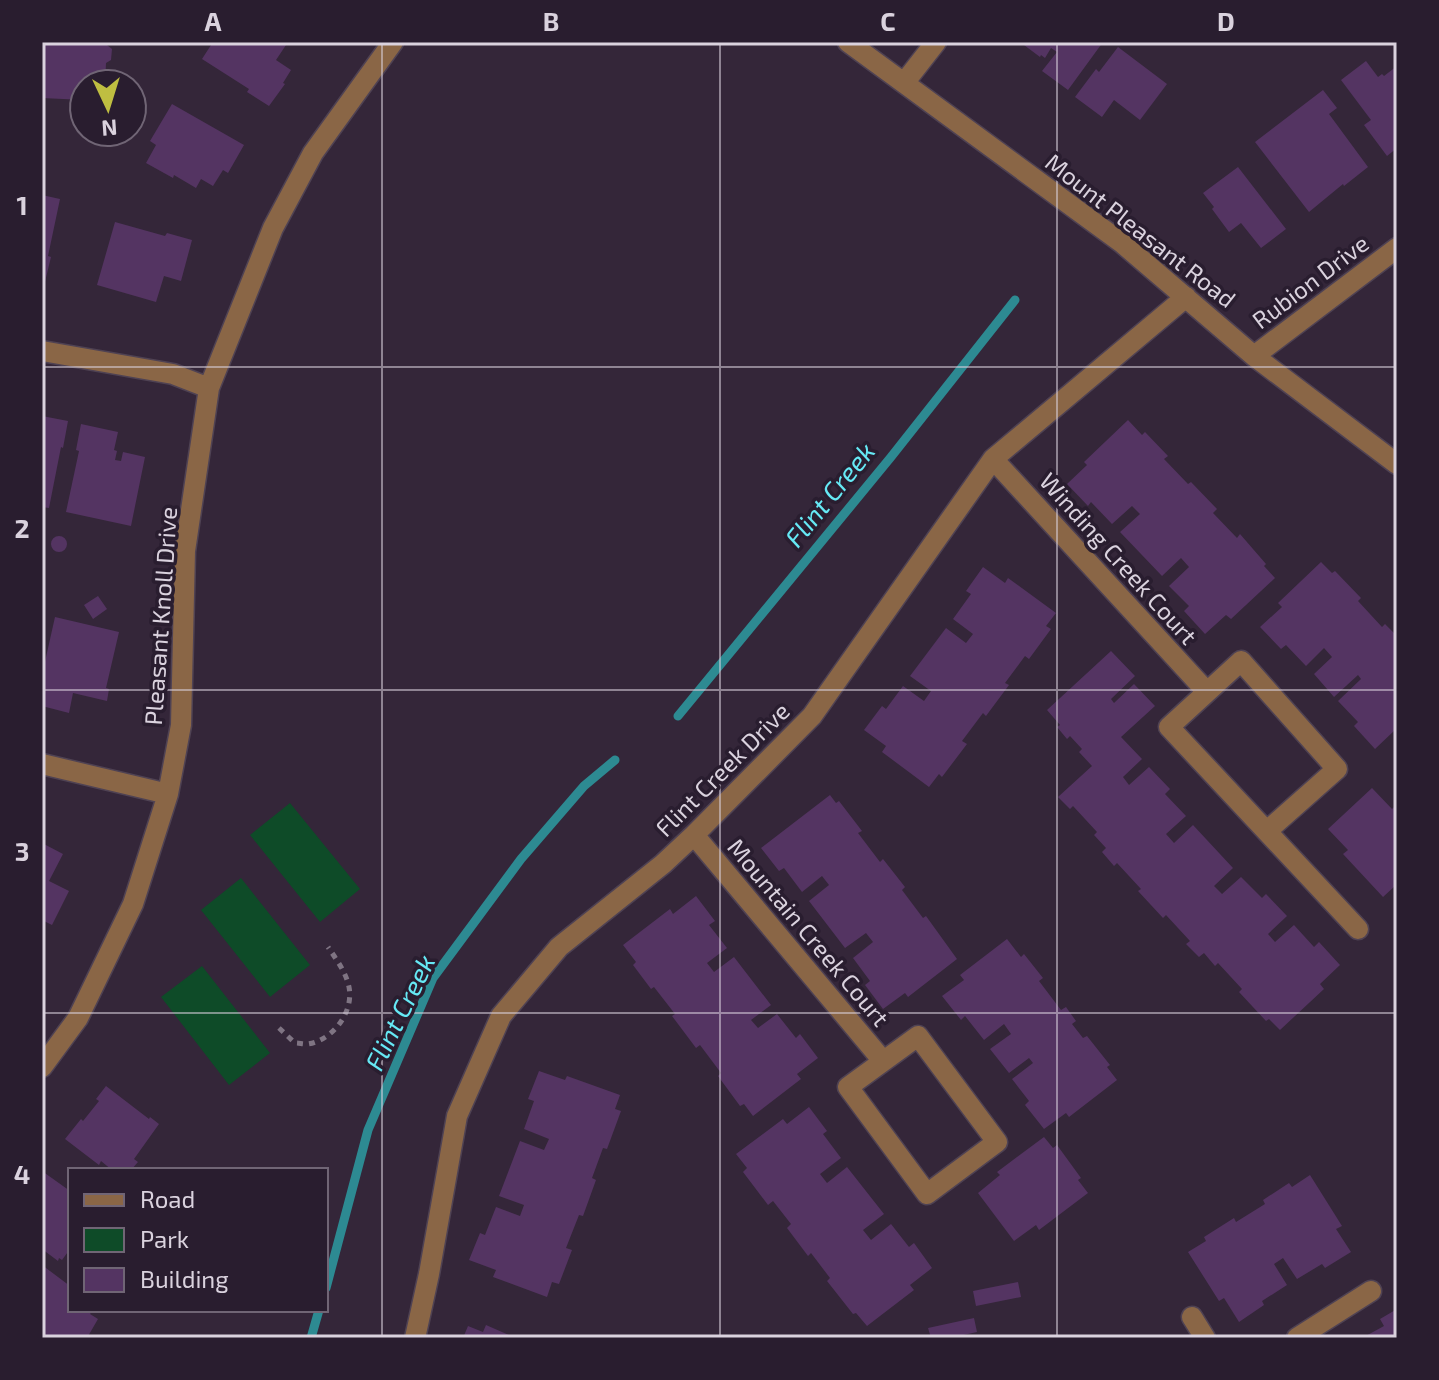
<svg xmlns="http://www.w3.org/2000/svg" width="1439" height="1380" viewBox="0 0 1439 1380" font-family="'Exo 2',sans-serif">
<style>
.green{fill:#0e4b28}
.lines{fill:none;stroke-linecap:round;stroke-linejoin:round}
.stream{stroke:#2d8a92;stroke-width:9}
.building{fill:#543462}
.minor-casing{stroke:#4f4253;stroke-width:23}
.path{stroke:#7f7483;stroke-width:5;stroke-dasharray:6 6;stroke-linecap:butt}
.minor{stroke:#8a6646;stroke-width:20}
.grid{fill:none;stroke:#dad2de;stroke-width:2;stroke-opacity:0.55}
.labels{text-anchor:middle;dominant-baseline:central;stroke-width:7;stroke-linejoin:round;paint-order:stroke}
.street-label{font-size:24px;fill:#dad2de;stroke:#291d2f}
.water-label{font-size:26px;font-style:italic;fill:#66e9f5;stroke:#291d2f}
.neatline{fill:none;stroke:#dad2de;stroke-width:3}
.grid-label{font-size:26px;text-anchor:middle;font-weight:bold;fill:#dad2de}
</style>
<rect width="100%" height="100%" fill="#342639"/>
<path class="green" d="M290,803L360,889L320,922L250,835Z
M241,878L310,965L270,997L201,910Z
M202,966L270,1053L229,1085L161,997Z"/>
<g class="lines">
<path class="stream" d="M678,716L891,457L1015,300
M326,1288L368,1130L433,978L521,859L584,786L615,760
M311,1338L319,1310"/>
</g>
<path class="building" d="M42,42H107V45L112,49L111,60L106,63L105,84H84V100L42,98Z
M213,42H288L276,60L291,70L283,83L285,84L269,106L247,92L249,89L202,59Z
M1020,42H1103L1068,90L1042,71L1057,52L1051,48L1045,58L1041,55L1040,57Z
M1118,47L1167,84L1140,120L1114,100L1102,117L1075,97L1096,69L1099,72Z
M1366,61L1378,77L1382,74L1384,76L1397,66V148L1387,156L1364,125L1371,120L1341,80Z
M1323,90L1337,108L1329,114L1368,167L1344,186L1343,184L1309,212L1255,142Z
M172,104L244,145L228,173L223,170L213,186L201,179L196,188L174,175L173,178L146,163L156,145L150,141Z
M1238,167L1286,229L1261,248L1241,223L1229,232L1212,209L1214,207L1203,193Z
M42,195L60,199L48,256L51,257L43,290Z
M115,222L165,236L167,233L192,240L181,281L164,276L156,302L97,285Z
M42,416L68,421L63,448L61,447L49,508L42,507Z
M1128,420L1142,435L1145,432L1168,456L1164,459L1188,484L1191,482L1217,509L1213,513L1237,538L1240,534L1266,564L1264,566L1275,578L1231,619L1226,615L1205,634L1184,611L1189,606L1169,586L1189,567L1181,558L1162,576L1120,532L1140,514L1132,506L1112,524L1091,502L1088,506L1067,484L1087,465L1084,462Z
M81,424L118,432L114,450L117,451L115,460L121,461L123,452L145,457L131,526L66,512L79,451L76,450Z
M51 544a8 8 0 1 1 16 0a8 8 0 1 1-16 0Z
M1321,562L1332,573L1335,571L1361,598L1358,601L1382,627L1385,624L1397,636L1394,640L1397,644V732L1395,730L1375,749L1354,726L1358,722L1338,701L1361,679L1358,675L1334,697L1314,674L1332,657L1324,648L1306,666L1286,645L1281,649L1260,627L1282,607L1278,603Z
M983,567L1005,583L1008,578L1056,613L1046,626L1051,629L1029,659L1025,656L1005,683L1009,685L986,716L983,713L962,741L967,744L942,777L939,774L929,787L882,752L886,746L864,730L882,706L886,709L903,686L924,701L931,691L910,676L946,628L966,643L973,634L953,619L971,594L966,591Z
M98,596L107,609L93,619L84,605Z
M55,617L119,632L106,688L109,689L107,701L73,693L69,713L42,706V675Z
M1111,651L1135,676L1111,699L1114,703L1134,684L1155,706L1121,737L1142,759L1123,777L1129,785L1149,767L1170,789L1165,794L1186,816L1166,834L1174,843L1193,825L1233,868L1214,886L1222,894L1241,877L1262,898L1266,894L1287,916L1268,934L1275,942L1294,925L1314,947L1319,942L1340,965L1320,984L1324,989L1280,1030L1269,1019L1266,1021L1239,992L1242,989L1218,963L1215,966L1204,953L1199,957L1186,944L1190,941L1166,915L1163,918L1138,891L1141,889L1117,863L1114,866L1102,852L1106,848L1094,835L1097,832L1073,806L1070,809L1058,797L1092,766L1079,752L1082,749L1070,736L1067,739L1057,727L1060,725L1047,710Z
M1372,788L1392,809L1397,804V889L1395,886L1383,897L1343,854L1348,850L1328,829Z
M830,795L836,803L839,801L862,831L858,833L880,862L883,859L905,887L902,890L923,918L926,916L957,959L908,997L905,993L883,1009L865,985L870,981L853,958L873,942L866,933L845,948L809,901L829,885L822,876L802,892L784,868L779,871L761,848Z
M42,843L63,854L49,881L69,891L52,925L42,920Z
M696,896L715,921L709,925L727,948L707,963L714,972L734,957L771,1005L751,1020L758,1028L777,1014L796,1038L800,1034L818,1058L797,1074L801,1079L753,1116L744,1104L740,1106L718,1076L721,1073L700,1045L696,1048L672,1016L675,1014L654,987L651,989L633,965L636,962L623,945L670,909L673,914Z
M1007,939L1021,957L1024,954L1043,978L1039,981L1061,1010L1066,1007L1076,1021L1072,1024L1083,1038L1087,1036L1110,1065L1107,1067L1117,1080L1069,1117L1066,1113L1044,1129L1025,1105L1029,1101L1012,1079L1033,1063L1029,1058L1009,1073L990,1049L1011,1034L1004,1024L984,1040L965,1016L961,1020L942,996L964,980L960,975Z
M539,1071L565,1080L567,1076L620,1095L615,1109L621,1111L607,1149L603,1148L592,1178L596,1180L583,1216L579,1215L566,1248L572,1250L559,1284L552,1282L547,1297L493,1277L496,1270L469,1260L480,1233L485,1235L496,1207L520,1216L524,1205L499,1196L520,1141L544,1150L549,1139L524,1129L534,1101L528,1099Z
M106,1086L149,1119L150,1117L159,1124L134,1159L138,1162L131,1170H112L101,1161L99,1165L65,1139L81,1119L83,1121L99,1101L96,1099Z
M809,1107L827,1131L823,1134L841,1158L820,1174L827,1183L847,1167L884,1214L863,1230L871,1240L891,1224L909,1247L914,1243L932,1268L910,1285L914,1290L867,1326L856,1313L853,1314L827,1281L830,1278L811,1253L808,1256L787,1228L791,1224L773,1201L768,1205L743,1172L747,1168L736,1154L783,1119L787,1124Z
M1044,1137L1053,1148L1057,1145L1081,1178L1078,1180L1088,1193L1039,1230L1036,1225L1014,1241L978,1193L1000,1175L997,1172Z
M42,1171L70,1191V1249L62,1260L59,1258L58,1261L42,1249Z
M1310,1175L1342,1226L1336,1229L1351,1252L1325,1268L1322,1264L1297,1279L1283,1258L1274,1264L1287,1285L1262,1301L1264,1305L1239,1322L1224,1298L1219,1301L1188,1252L1206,1241L1204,1237L1234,1218L1236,1222L1265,1204L1263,1200L1289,1183L1292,1187Z
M42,1265L70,1286V1310H93L90,1314L98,1319L87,1338H42V1316L45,1312L42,1310Z
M1018,1282L1021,1297L976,1306L973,1291Z
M1397,1309V1338H1362L1384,1326L1380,1319Z
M974,1318L977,1332L950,1338H931L928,1328Z
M486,1325L516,1338H463L468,1326L483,1332Z"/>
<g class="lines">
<g class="minor-casing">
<path id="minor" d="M848,42L1122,243L1254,356L1397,464
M904,83L936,42
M42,351L173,374L209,388
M1254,356L1397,248
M993,459L1207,692
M42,764L168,794
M1267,831L1337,769L1241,661L1169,727L1358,929
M694,835L883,1061
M918,1036L997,1142L927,1194L848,1087Z
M42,1067L78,1018L133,904L168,794L181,725L185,551L209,388L273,228L313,153L393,42
M1192,1317L1205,1338
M415,1338L429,1274L457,1116L501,1016L559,947L663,864L694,835L812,716L993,459L1186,297
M1297,1338L1371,1291"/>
</g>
<path class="path" d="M279,1028L295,1043C299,1043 303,1044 308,1044C333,1040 354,1012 349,987C346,972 336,959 328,947"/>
<use href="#minor" class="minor"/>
</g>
<path class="grid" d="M382,42V1338M720,42V1338M1057,42V1338M42,367H1397M42,690H1397M42,1013H1397"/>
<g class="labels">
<g class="street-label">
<text transform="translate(1141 230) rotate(38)">Mount Pleasant Road</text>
<text transform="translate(1310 281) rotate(-37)">Rubion Drive</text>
<text transform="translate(1119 558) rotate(48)">Winding Creek Court</text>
<text transform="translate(160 616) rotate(-86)">Pleasant Knoll Drive</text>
<text transform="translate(722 769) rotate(-45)">Flint Creek Drive</text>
<text transform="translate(809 932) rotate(50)">Mountain Creek Court</text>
</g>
<g class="water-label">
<text transform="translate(829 494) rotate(-51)">Flint Creek</text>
<text transform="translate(399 1012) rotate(-64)">Flint Creek</text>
</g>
</g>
<rect width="1439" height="1380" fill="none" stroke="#291d2f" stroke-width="88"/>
<rect x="68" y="1168" width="260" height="144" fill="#291d2f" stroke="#706575" stroke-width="2"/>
<rect x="84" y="1194" width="40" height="12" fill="#8a6646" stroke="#706575" stroke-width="2"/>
<text x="140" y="1208" font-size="24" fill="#dad2de">Road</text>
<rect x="84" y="1228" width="40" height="24" fill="#0e4b28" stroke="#706575" stroke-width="2"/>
<text x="140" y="1248" font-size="24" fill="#dad2de">Park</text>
<rect x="84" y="1268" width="40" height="24" fill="#543462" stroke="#706575" stroke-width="2"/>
<text x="140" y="1288" font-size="24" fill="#dad2de">Building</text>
<g transform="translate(108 108) rotate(176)"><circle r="38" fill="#291d2f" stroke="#706575" stroke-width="2"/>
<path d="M0-6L14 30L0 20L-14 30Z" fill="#bfbe41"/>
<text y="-12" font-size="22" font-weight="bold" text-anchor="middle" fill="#dad2de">N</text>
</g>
<rect x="44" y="44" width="1351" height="1292" class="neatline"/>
<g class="grid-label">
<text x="213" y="31">A</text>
<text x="551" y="31">B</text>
<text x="888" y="31">C</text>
<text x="1226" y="31">D</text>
<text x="22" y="215">1</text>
<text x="22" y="538">2</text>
<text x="22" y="861">3</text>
<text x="22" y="1184">4</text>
</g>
</svg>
